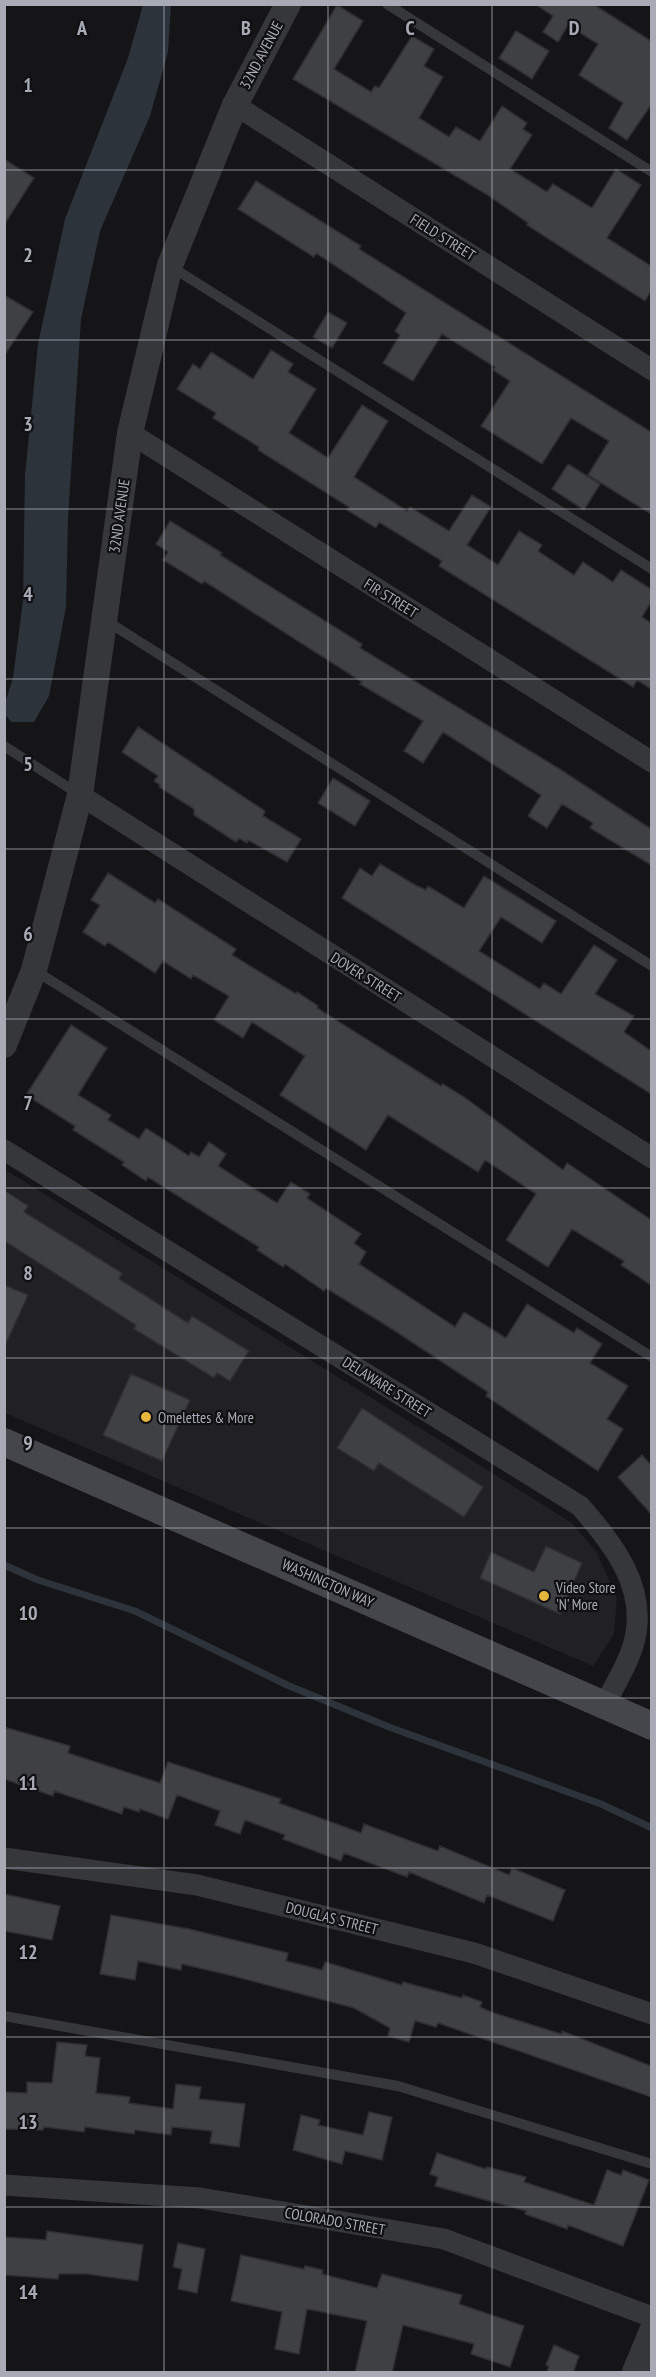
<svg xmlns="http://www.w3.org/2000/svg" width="656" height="2377" viewBox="0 0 656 2377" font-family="'PT Sans Narrow',sans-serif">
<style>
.built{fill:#212124}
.water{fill:#2c333a}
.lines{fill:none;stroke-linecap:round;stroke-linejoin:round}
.stream{stroke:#2c333a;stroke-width:7}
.building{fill:#3f4044;stroke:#2f2f32;stroke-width:1.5}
.service{stroke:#36373b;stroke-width:10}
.minor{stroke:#36373b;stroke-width:21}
.tertiary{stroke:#36373b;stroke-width:26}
.secondary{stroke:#44464b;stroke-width:28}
.grid{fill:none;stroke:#a8abb6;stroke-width:1.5;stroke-opacity:0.55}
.poi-dot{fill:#e7b63d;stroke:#101012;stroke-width:2}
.labels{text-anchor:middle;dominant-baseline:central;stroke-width:4.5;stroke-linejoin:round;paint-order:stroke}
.street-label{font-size:15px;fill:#a8abb6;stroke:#101012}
.poi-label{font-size:15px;fill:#a8abb6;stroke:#101012;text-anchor:start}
.grid-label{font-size:20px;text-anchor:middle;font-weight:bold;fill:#a8abb6;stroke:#101012;stroke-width:4.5;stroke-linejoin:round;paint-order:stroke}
</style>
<rect width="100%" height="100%" fill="#151517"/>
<path class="built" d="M4,1169L572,1523L596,1551L617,1598L614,1634L593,1666L5,1413Z"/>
<path class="water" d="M143,5H171L168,52L150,116L100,231L81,319L68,518L66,607L49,696L34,722H11L5,714V703L13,678L23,600L25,475L38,344L65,219L128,58Z"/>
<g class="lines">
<path class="stream" d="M4,1565L38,1580L135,1611L287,1685L389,1727L601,1804L652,1828"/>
</g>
<path class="building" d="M535,4H593L651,41V105L627,140L609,128L623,103L579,75L598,44L568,25L558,42L543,32L553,16Z
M337,5L363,21L334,69L371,92L375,86L379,88L412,36L434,49L424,66L443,77L419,118L449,137L456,127L480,141L502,106L527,123L523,129L532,135L510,169L547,192L553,184L592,208L616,169L641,185L607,238L651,266V291L645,301L527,225L528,223L486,194L293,79Z
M516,31L549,51L532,79L499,58Z
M4,159L34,178L4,225Z
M256,181L361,246L359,249L651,432V514L588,475L609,441L571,418L542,464L481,426L510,381L493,370L495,367L442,334L413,381L383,363L400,335L395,331L406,313L316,253L314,257L238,209Z
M4,295L33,312L4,356Z
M328,312L347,323L332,348L313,337Z
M271,350L293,364L288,372L316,389L289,433L328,458L362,405L388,421L354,477L407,511L410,507L449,531L472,495L491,507L467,545L498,565L519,531L542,545L538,551L574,575L583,562L613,582L621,570L651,589V602L642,617L651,623V689L637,680L633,687L439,566L442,561L379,522L376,528L347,510L349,507L258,450L259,447L213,418L216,413L177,389L193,364L200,369L211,352L253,379Z
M568,464L600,484L584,510L552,489Z
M170,521L222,553L220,555L362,644L360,648L558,768L651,829V865L590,828L593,823L562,804L547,828L528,816L541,795L443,732L423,763L404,751L423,721L360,684L362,682L204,581L202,584L163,560L168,552L156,544Z
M138,727L265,811L263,816L301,839L287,862L248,840L247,843L239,838L236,842L194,815V809L159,787L160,785L154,781L158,776L122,752Z
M333,778L370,801L355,826L318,803Z
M380,864L415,885L426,890L428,886L464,908L484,876L556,921L542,943L501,917L479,951L540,989L544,983L561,994L594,945L617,960L595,994L634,1016L624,1032L651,1051V1094L342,898L360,868L372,876Z
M108,873L155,903L158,899L236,949L232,955L296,994L297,992L318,1006L317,1008L441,1086L443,1084L464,1097L563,1170L567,1163L651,1220V1285L621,1265L624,1261L572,1229L548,1267L506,1240L536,1194L485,1160L478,1172L388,1115L366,1150L280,1095L305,1056L252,1022L243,1038L214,1020L229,996L193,975L191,979L163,961L155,973L108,942L105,946L83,932L100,905L91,900Z
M71,1025L107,1048L78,1095L111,1115L108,1120L139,1139L146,1128L189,1156L191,1152L199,1157L209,1142L226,1154L218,1166L277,1203L291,1182L310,1194L307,1198L361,1234L354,1243L366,1252L359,1264L455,1327L464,1312L506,1338L527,1304L574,1333L577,1328L602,1344L590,1363L628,1386L607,1419L623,1429L598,1471L486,1396L488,1392L392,1329L326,1288L324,1291L285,1264L283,1267L257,1250L259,1247L148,1177L146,1181L122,1165L124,1162L73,1130L75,1126L26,1095Z
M4,1190L28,1206L24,1212L122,1273L119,1279L188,1323L192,1316L249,1351L230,1381L217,1373L214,1378L134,1329L136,1325L6,1242L4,1244Z
M4,1285L28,1295L4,1348Z
M131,1374L190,1400L162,1461L103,1435Z
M362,1408L483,1487L464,1517L379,1463L374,1471L337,1448Z
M642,1455L651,1465V1514L618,1477Z
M546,1546L582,1563L560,1614L480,1578L491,1552L534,1572Z
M4,1727L70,1746L68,1753L160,1783L168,1762L281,1799L279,1803L361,1833L364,1824L438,1851L440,1846L509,1875L512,1868L565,1890L553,1921L487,1895L484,1903L409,1872L407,1877L344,1853L341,1861L283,1839L285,1835L245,1820L240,1834L215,1825L220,1811L177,1795L168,1819L140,1809L139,1812L124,1807L122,1814L54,1791L53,1796L4,1779Z
M4,1894L60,1906L52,1940L4,1931Z
M111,1915L189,1929L288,1953L286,1961L322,1970L325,1962L402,1985L403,1982L462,1998L463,1995L482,2002L480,2007L491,2012L561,2034L562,2031L651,2066V2097L438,2023L436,2027L415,2021L409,2042L388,2036L390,2028L354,2008L233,1976L182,1964L181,1970L138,1961L135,1980L100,1974Z
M57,2042L87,2045L85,2056L100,2058L96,2093L130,2097L129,2103L173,2109L176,2084L201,2087L199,2099L245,2104L239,2147L210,2143L212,2131L172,2127L171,2135L135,2130L134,2134L85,2127L84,2132L44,2127L43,2130L4,2129V2092L27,2093V2082L52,2083Z
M369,2112L392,2117L382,2160L345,2151L342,2164L293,2150L301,2115L320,2120L318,2125L363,2135Z
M437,2153L486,2169L487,2167L526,2177L524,2182L594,2205L607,2170L621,2175L623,2170L649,2180L623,2246L568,2225L567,2229L525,2214L526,2211L435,2186L438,2177L430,2174Z
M47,2231L143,2245L138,2281L87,2274H59L58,2279L4,2275V2237L46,2240Z
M178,2243L205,2249L197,2293L178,2289L182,2269L173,2267Z
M241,2255L304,2269L305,2266L323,2270L322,2274L377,2288L382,2274L462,2295L459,2304L524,2326L510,2367L471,2354L474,2344L403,2325L392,2373H355L367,2321L307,2309L299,2354L275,2349L282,2312L231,2301Z
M554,2345L579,2356L573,2373H546L549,2366L546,2365Z"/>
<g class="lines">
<path class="service" d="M387,4L652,172
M170,266L652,569
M105,620L652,966
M4,746L80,795
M34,970L652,1357
M4,2016L398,2086L652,2164"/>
<path class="minor" d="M235,105L652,370
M130,433L652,762
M80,795L652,1158
M4,1150L580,1506C614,1545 650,1590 633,1646C627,1666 614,1686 605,1704
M4,1858L197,1885L474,1953L652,2014
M4,2185L200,2198L444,2239L652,2317"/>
<path class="tertiary" d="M4,1045L34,970L80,795L130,433L170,265L235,105L288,4
M635,2372L652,2331"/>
<path class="secondary" d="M4,1442L652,1726"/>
</g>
<path class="grid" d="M164,4V2372M328,4V2372M492,4V2372M4,170H652M4,340H652M4,509H652M4,679H652M4,849H652M4,1019H652M4,1188H652M4,1358H652M4,1528H652M4,1698H652M4,1868H652M4,2037H652M4,2207H652"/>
<g class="poi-dot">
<circle cx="146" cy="1417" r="6"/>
<circle cx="544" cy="1596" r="6"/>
</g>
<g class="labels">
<g class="street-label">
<text transform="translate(261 55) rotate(-62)">32ND AVENUE</text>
<text transform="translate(443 237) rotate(32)">FIELD STREET</text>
<text transform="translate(119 516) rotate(-82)">32ND AVENUE</text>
<text transform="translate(391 598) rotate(32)">FIR STREET</text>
<text transform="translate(366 977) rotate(32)">DOVER STREET</text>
<text transform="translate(387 1387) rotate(32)">DELAWARE STREET</text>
<text transform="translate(328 1583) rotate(24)">WASHINGTON WAY</text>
<text transform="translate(332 1918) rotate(14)">DOUGLAS STREET</text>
<text transform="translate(335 2221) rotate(10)">COLORADO STREET</text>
</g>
<g class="poi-label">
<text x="158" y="1417">Omelettes &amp; More</text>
<text x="556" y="1587">Video Store<tspan x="556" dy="17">'N' More</tspan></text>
</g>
</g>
<g class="grid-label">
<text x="82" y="35">A</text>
<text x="246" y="35">B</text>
<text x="410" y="35">C</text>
<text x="574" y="35">D</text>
<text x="28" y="92">1</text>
<text x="28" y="262">2</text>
<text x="28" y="431">3</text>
<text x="28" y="601">4</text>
<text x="28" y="771">5</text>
<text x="28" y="941">6</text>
<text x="28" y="1110">7</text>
<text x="28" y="1280">8</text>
<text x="28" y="1450">9</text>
<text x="28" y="1620">10</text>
<text x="28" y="1790">11</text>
<text x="28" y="1959">12</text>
<text x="28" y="2129">13</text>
<text x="28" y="2299">14</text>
</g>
<rect width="656" height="2377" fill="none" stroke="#a8abb6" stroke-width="12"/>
</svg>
